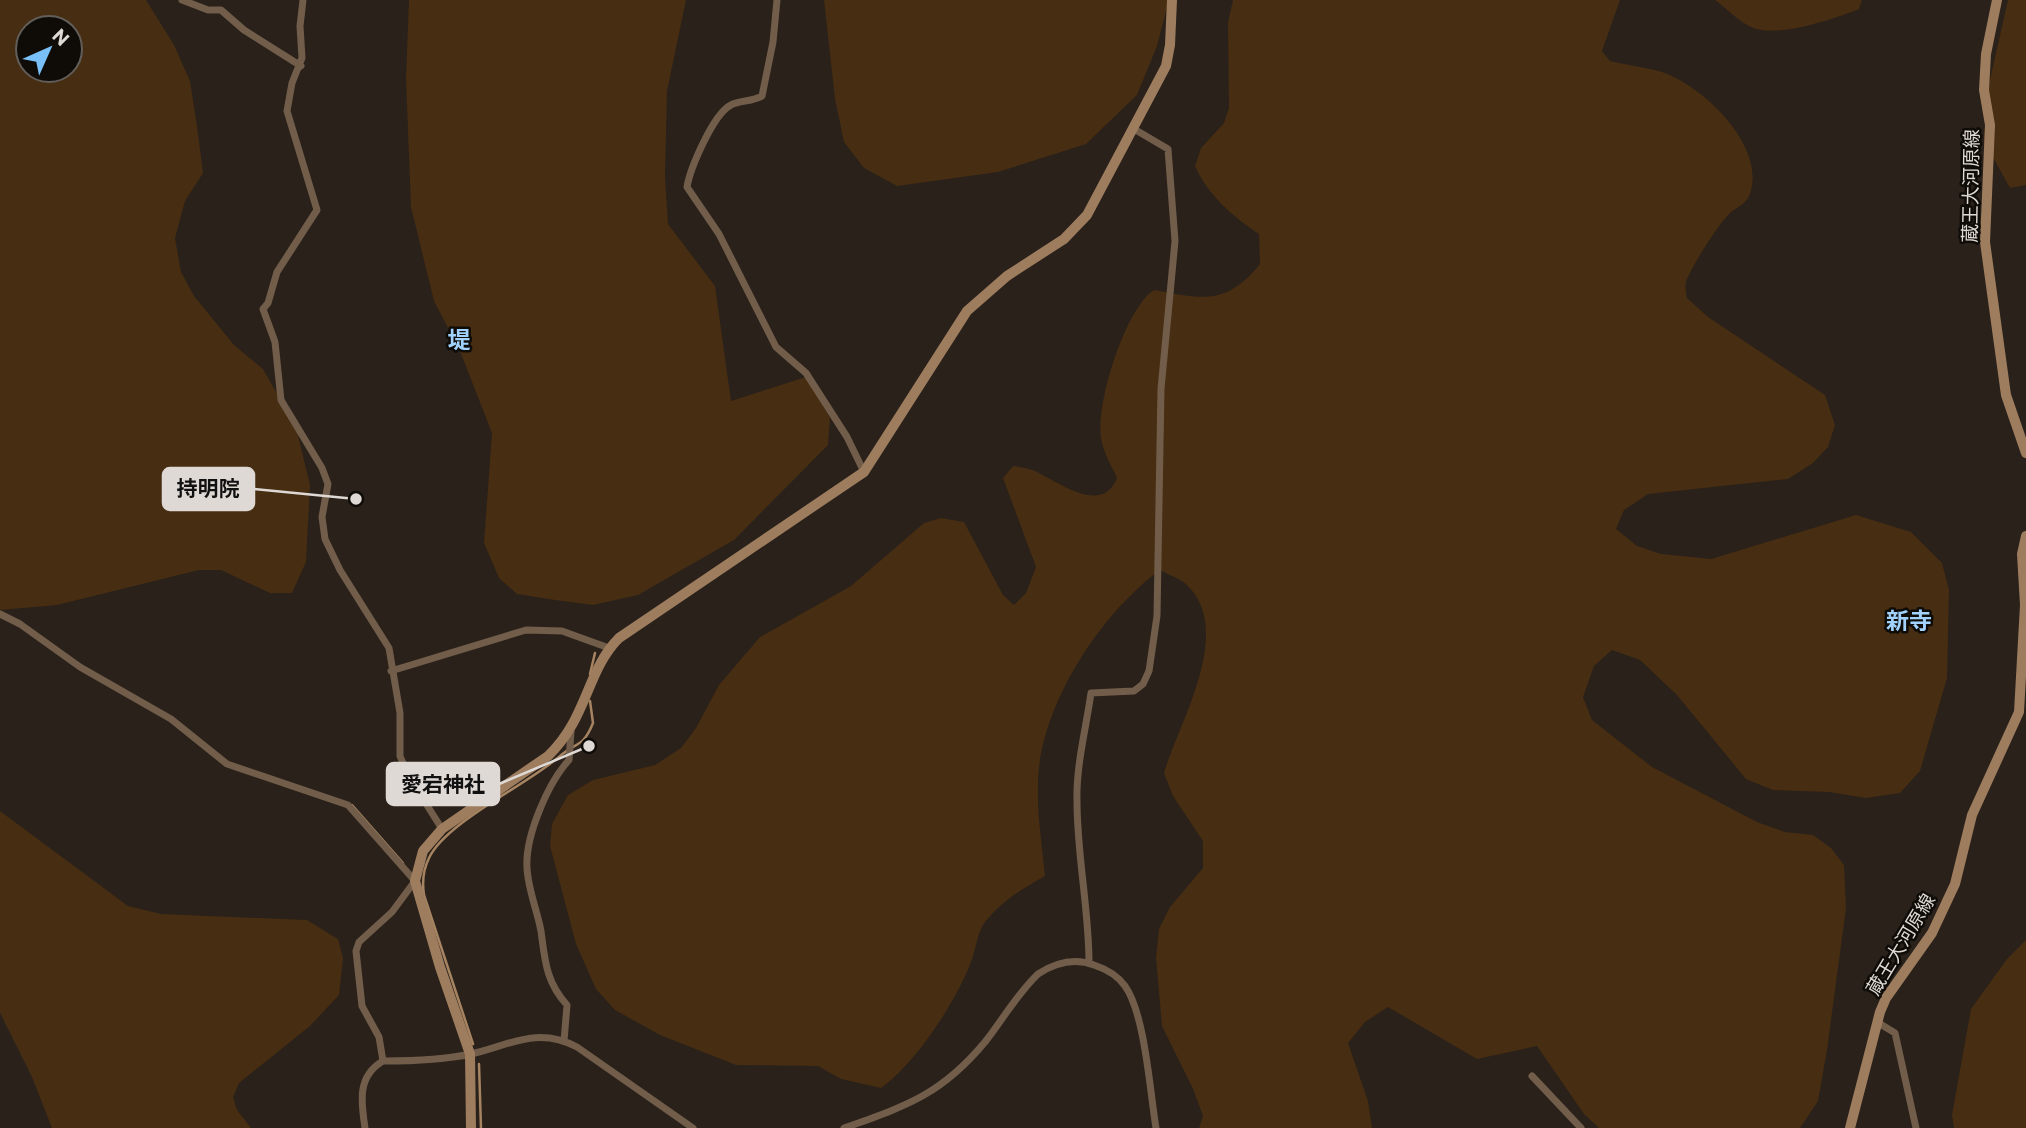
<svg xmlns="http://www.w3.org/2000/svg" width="2026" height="1128" viewBox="0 0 2026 1128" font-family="Commissioner,'Noto Sans JP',sans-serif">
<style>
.green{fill:#472d12;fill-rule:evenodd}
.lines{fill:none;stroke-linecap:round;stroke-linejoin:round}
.stream{stroke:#a68462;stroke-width:2.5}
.street{stroke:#715d4a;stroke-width:7}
.secondary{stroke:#9e7d5f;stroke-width:10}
.labels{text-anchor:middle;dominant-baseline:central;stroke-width:5;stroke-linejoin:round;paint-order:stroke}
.street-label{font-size:19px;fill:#dfd9d5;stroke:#0f0c08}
.quarter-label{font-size:23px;font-weight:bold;fill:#a1d3fe;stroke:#0f0c08}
.leader{fill:none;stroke:#dfd9d5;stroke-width:2.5}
.callout-dot{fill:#dfd9d5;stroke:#0f0c08;stroke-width:2.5}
.callout{fill:#dfd9d5;stroke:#dfd9d5;stroke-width:2.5}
.callout-label{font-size:21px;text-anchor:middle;font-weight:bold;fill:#111}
</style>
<rect width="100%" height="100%" fill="#29211a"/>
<path class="green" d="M0,0H146L174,45L190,81L197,126L203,173L185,201L175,238L181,272L194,296L234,345L263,369L296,427L310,485L306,562L292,593H270L221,570H199L57,605L0,610ZM28,28H70V70H28Z
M409,0H686L667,91L665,176L668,224L715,286L731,401L806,377L830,418L828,445L734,540L638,595L593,605L555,600L517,594L499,578L484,543L492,433L460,351L434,301L411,207L406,79Z
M824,0H1169L1157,46L1137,95L1086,144L998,172L897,186L864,168L844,142L835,99Z
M1233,0H1620L1602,51L1610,61C1627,65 1645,67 1662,72C1704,86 1769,149 1749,196C1746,204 1735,208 1729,214C1718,225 1691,267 1686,282C1685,286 1686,293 1687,298L1708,317L1825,395L1835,425L1828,447L1813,463L1788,479L1648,494L1624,510L1616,529L1637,546L1661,554L1711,559L1856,515L1911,532L1942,563L1949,590L1947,678L1920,771L1900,793L1866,798L1829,792L1773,790L1746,779L1677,695L1640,660L1612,650L1594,666L1583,697L1592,720L1652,767L1757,822L1785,832L1813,835L1831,848L1844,865L1846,908L1827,1050L1818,1101L1800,1128H1599L1584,1114L1537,1046L1477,1059L1388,1007L1365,1022L1348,1043L1368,1101L1372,1128H1199L1203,1116L1193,1089L1162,1026L1156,958L1159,929L1170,907L1203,868V841L1173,796L1164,773C1179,722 1234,633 1188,586C1182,579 1169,575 1160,570C1100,614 1039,707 1038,784C1037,814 1042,846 1045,876C1022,889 1002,901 985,922C977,932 976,950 971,962C956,1002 915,1064 881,1088L841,1079L818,1066L736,1065L660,1035L615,1010L596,989L576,944L550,846L552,824L568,795L593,780L655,765L681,748L696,728L719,685L760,637L851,586L924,523L941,518L964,522L1003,595L1014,605L1026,593L1036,567L1003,478L1013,466C1020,467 1028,468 1035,471C1059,482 1102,516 1117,478C1112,467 1105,455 1102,443C1093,410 1125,308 1154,290C1202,299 1226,306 1260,264L1259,234C1233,217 1207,194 1195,166L1201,148L1224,123L1229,108L1228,22Z
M1715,0H1862L1859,9C1834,19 1776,39 1751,27C1738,21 1726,8 1715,0Z
M2008,0H2026V185L2010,188L1984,141L1987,93Z
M0,811L128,906L161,914L307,920L338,939L343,958L339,995L310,1026L239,1083L233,1097L237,1110L251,1128H52L32,1077L0,1013Z
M2026,940V1128H1954L1952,1115L1971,1009L2007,959Z"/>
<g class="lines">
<path class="stream" d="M590,674L595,653
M352,805L403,863
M473,1044L424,895C422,882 423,870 429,858C446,822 527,785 560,756C576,742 583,748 593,723L590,701
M479,1064L481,1128"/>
<path class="street" d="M182,0L208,10H221L244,30L301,66
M303,0L300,26L302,58L292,83L287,111L317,210L277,272L268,303L263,309L275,342L281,400L322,468L328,484L322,517L325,539L340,570L389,648L400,713V756L408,775L442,829
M777,0L773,42L762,96C752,102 740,100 731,105C713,114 690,169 687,187L719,234L776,347L806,373L847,437L864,472
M0,614L20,624L80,667L171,719L227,764L348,805L415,881L392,912L359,942L356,951L362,1006L379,1037L383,1061
M391,671L526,630L562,631L609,648
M1089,963C1089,909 1077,856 1077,801C1076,766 1086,728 1091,693L1134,691L1143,684L1149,671L1157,616L1161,389L1175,241L1168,149L1134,129
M1877,1022L1895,1033L1916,1128
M564,1041L567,1005C546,982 545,961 541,931C537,910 528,889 527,868C525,836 548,783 569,760L571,732
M1532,1076L1581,1128
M365,1128C361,1102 357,1076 383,1061C411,1061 443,1060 471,1054C510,1045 537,1026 577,1047L693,1128
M844,1128C906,1106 941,1095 985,1042C1003,1019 1017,994 1038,974C1055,963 1075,958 1094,965C1106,969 1118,976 1125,986C1145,1014 1150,1092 1156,1128"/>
<path class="secondary" d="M1997,0L1986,54L1984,90L1990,125L1985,242L2006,395L2026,453
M471,1128L470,1054L440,967L415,881L423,851L442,829L548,756C588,718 586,671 619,638L864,472L967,311L1007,276L1064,239L1087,215L1166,66L1170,45L1172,0
M1850,1128L1880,1012L1886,998L1932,933L1955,884L1972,815L2019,712L2025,605L2022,554L2026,536"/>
</g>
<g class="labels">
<g class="street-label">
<text transform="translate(1970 186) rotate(-89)">蔵王大河原線</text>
<text transform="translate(1900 944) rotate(-59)">蔵王大河原線</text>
</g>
<g class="quarter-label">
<text x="459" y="339">堤</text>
<text x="1909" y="620">新寺</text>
</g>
</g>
<path class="leader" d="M356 499L254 489M589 746L499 784"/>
<g class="callout-dot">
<circle cx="356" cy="499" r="7"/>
<circle cx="589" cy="746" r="7"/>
</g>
<g class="callout">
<rect x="163" y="468" width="91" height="42" rx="7"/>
<rect x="387" y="763" width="112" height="42" rx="7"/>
</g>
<g class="callout-label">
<text x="208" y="496">持明院</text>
<text x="443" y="792">愛宕神社</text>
</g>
<g transform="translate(49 49) rotate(45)"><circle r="33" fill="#0f0c08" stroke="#625e5a" stroke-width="2"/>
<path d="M0-5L12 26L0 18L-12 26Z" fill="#79bff8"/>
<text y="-10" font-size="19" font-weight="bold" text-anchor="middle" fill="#dfd9d5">N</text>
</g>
</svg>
